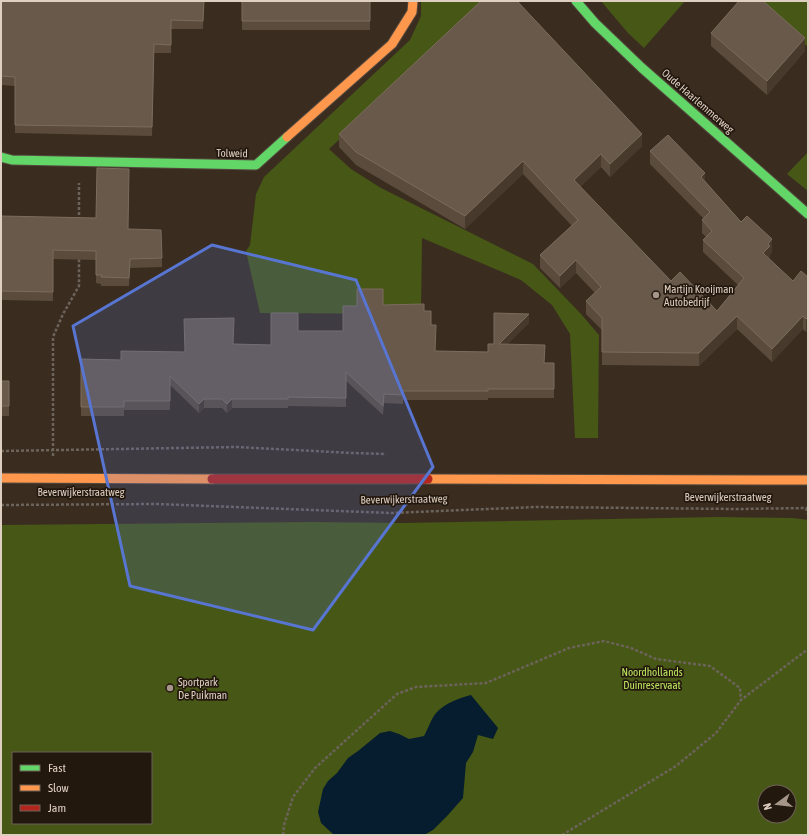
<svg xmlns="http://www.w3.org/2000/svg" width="809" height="836" viewBox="0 0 809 836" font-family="'Asap Condensed',sans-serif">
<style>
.green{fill:#475716;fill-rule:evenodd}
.water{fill:#051d2f}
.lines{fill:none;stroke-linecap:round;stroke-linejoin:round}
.fast-casing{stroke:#554a3f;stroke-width:11}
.slow-casing{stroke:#554a3f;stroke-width:11}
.jam-casing{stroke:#554a3f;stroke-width:11}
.path{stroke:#6c635b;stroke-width:2.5;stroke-dasharray:3 2;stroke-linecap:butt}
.fast{stroke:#63d668;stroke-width:9}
.slow{stroke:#ff974d;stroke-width:9}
.jam{stroke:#b3261e;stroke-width:9}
.wall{fill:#5a4b3d}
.shaded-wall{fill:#47392b}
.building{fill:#68594b;stroke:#7b6c5e}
.marked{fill:#5775d1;fill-opacity:0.2;stroke:#5775d1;stroke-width:3;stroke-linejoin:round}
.poi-dot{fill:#a59689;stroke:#23180e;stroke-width:1.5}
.labels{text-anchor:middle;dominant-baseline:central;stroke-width:3.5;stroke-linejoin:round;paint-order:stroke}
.street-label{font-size:11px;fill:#decfc1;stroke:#23180e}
.poi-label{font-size:11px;fill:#decfc1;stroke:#23180e;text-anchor:start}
.park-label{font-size:11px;fill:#bde85e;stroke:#23180e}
</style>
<rect width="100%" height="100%" fill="#3a2d20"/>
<path class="green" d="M421,1H486L440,47L329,149L351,169L381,188L533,264L581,314L599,335L598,438H575L570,334L552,305L521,280L422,238L421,314L260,313L246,251L250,245L256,194L264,177L410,40L421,16Z
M601,1H685L644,48L628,33Z
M760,1H808V47Z
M808,152V191L787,174Z
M717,517L792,518L808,520V835H1V525L311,522L404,523ZM13,753H151V823H13ZM765,792H789V816H765Z"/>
<path class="water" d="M471,695L498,728L493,739L478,735L473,752L466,763L463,798L448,815L433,830L424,835H334L321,823L318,812L323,789L328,781L337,773L348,758L358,751L380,733L390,731L399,734L409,739L424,736C428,729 431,719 436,713C445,703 459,698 471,695Z"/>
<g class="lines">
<g class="fast-casing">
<path id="fast" d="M576,1L595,23L642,68L808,214
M1,157L12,160L256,165L287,137"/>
</g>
<g class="slow-casing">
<path id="slow" d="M287,137L392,44L412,12L413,1
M1,478L212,479
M428,479L808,480"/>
</g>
<g class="jam-casing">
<path id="jam" d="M212,479H428"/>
</g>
<path class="path" d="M79,220V183
M1,451L237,447L352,453L386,454
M53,456V337L63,314L79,286V257
M1,505L157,504L391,513L536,507L737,509L808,508
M806,508L808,514
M283,835L284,825L293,797L315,768L397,694L416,687L486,683L569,648L604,641L631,648L656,659L710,666L740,688L741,700
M562,835L676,766L716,733L741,700L808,649"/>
<use href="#fast" class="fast"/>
<use href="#slow" class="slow"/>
<use href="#jam" class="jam"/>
</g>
<path class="wall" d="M1,1H204L203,29H171V53H154L152,136L15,133V86L1,85Z
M242,1H370V30H242Z
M711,33L805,51L767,95L711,46Z
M339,134L642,146L610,177L601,167L580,187L671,281L717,311L738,285L703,252V240L706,237L702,233V220L703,218L650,164V151L705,181L741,222L772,252L770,255V258L769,259L793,281L808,277V330L806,332L803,329L772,362L737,329L699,366L602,365V330L586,314V301L595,293L576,273L560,288L540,268V255L572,226L523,174L465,229L356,165L339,147Z
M1,216L128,229L162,258V267L130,268L129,286H101V284L96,283V260L53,259V301L1,300Z
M383,305L424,311L431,325L435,351L488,352L494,344L529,323L507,344L544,363H554V398H488V400H403V404L384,403L383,415L346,381V407L288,406V408H232L227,413L222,408H204L199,413L170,385V410H124V416H81V359L121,360L185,352L234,344L271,345L298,331H343L357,306Z
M1,381H9V416H1Z"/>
<path class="shaded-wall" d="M805,38V51L767,95V81Z
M642,134V146L610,177V164Z
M601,154V167L574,193V180Z
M523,161V174L465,229V216Z
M705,173V186L701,177Z
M772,239V252L770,255V258L763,266V253L768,244Z
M576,260V273L560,288V276Z
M529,314V323L499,353V344Z
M737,316V329L699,366V353Z
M803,316V329L772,362V349Z
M808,317V330L806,332V319Z
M204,399V408L199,413V404Z
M232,399V408L227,413V404Z"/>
<path class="building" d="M1,1H204L203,21L171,20V45L154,44L152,127L15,125V77L1,76Z
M242,1H370V21H242Z
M481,1H517L642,134L610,164L601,154L574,180L671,281L680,272L717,311L744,278L703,240L712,231L702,220L710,212L650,151L668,135L705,173L701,177L741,222L747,216L772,239L768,244L770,246L763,253L793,281L801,271L808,277V317L806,319L803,316L772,349L737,316L699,353L602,352V318L586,301L601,287L576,260L560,276L540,255L578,220L523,161L465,216L356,152L339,134Z
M739,1H763L805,38L767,81L711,33Z
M97,168L129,169L128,229L161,230L162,258L130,259L129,278L101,277L102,275H96V251L53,250V292L1,291V216L96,218Z
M357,289H383V305L424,304V311H431V325H436L435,351L488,352V344H494V313L529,314L499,344L545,345L544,363H554V389H488V391H403V395L384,394L383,406L346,372V398L288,397V399H232L227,404L222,399H204L199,404L170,376V401H124V407H81V359L121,360V351L185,352L184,319L234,318L233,344L271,345V313H298V331H343V306H357Z
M1,381H9V406H1Z"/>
<path class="marked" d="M212,245L356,280L433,467L313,630L130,586L73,326Z"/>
<g class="poi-dot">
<circle cx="656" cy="295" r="4"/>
<circle cx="170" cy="688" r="4"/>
</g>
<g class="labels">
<g class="street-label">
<text transform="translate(698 101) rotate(41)">Oude Haarlemmerweg</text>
<text transform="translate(232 153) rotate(1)">Tolweid</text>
<text x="81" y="492">Beverwijkerstraatweg</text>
<text x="728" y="497">Beverwijkerstraatweg</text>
<text transform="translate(404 499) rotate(-1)">Beverwijkerstraatweg</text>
</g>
<g class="poi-label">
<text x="664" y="289">Martijn Kooijman<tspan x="664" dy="13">Autobedrijf</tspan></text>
<text x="178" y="682">Sportpark<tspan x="178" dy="13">De Puikman</tspan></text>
</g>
<g class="park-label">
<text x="652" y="672">Noordhollands<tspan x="652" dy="13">Duinreservaat</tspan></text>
</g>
</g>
<rect width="809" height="836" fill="none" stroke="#decfc1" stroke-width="4"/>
<rect x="12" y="752" width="140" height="72" fill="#23180e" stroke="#6e6156"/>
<rect x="20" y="765" width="20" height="6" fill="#63d668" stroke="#6e6156"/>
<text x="48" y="772" font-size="12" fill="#decfc1">Fast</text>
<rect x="20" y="785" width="20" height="6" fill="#ff974d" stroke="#6e6156"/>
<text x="48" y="792" font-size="12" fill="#decfc1">Slow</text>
<rect x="20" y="805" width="20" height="6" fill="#b3261e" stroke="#6e6156"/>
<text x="48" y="812" font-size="12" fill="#decfc1">Jam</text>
<g transform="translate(777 804) rotate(255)"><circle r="19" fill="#23180e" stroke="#6e6156"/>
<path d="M0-3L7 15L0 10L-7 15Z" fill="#a59689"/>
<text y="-6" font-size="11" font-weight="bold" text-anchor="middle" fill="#decfc1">N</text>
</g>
</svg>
